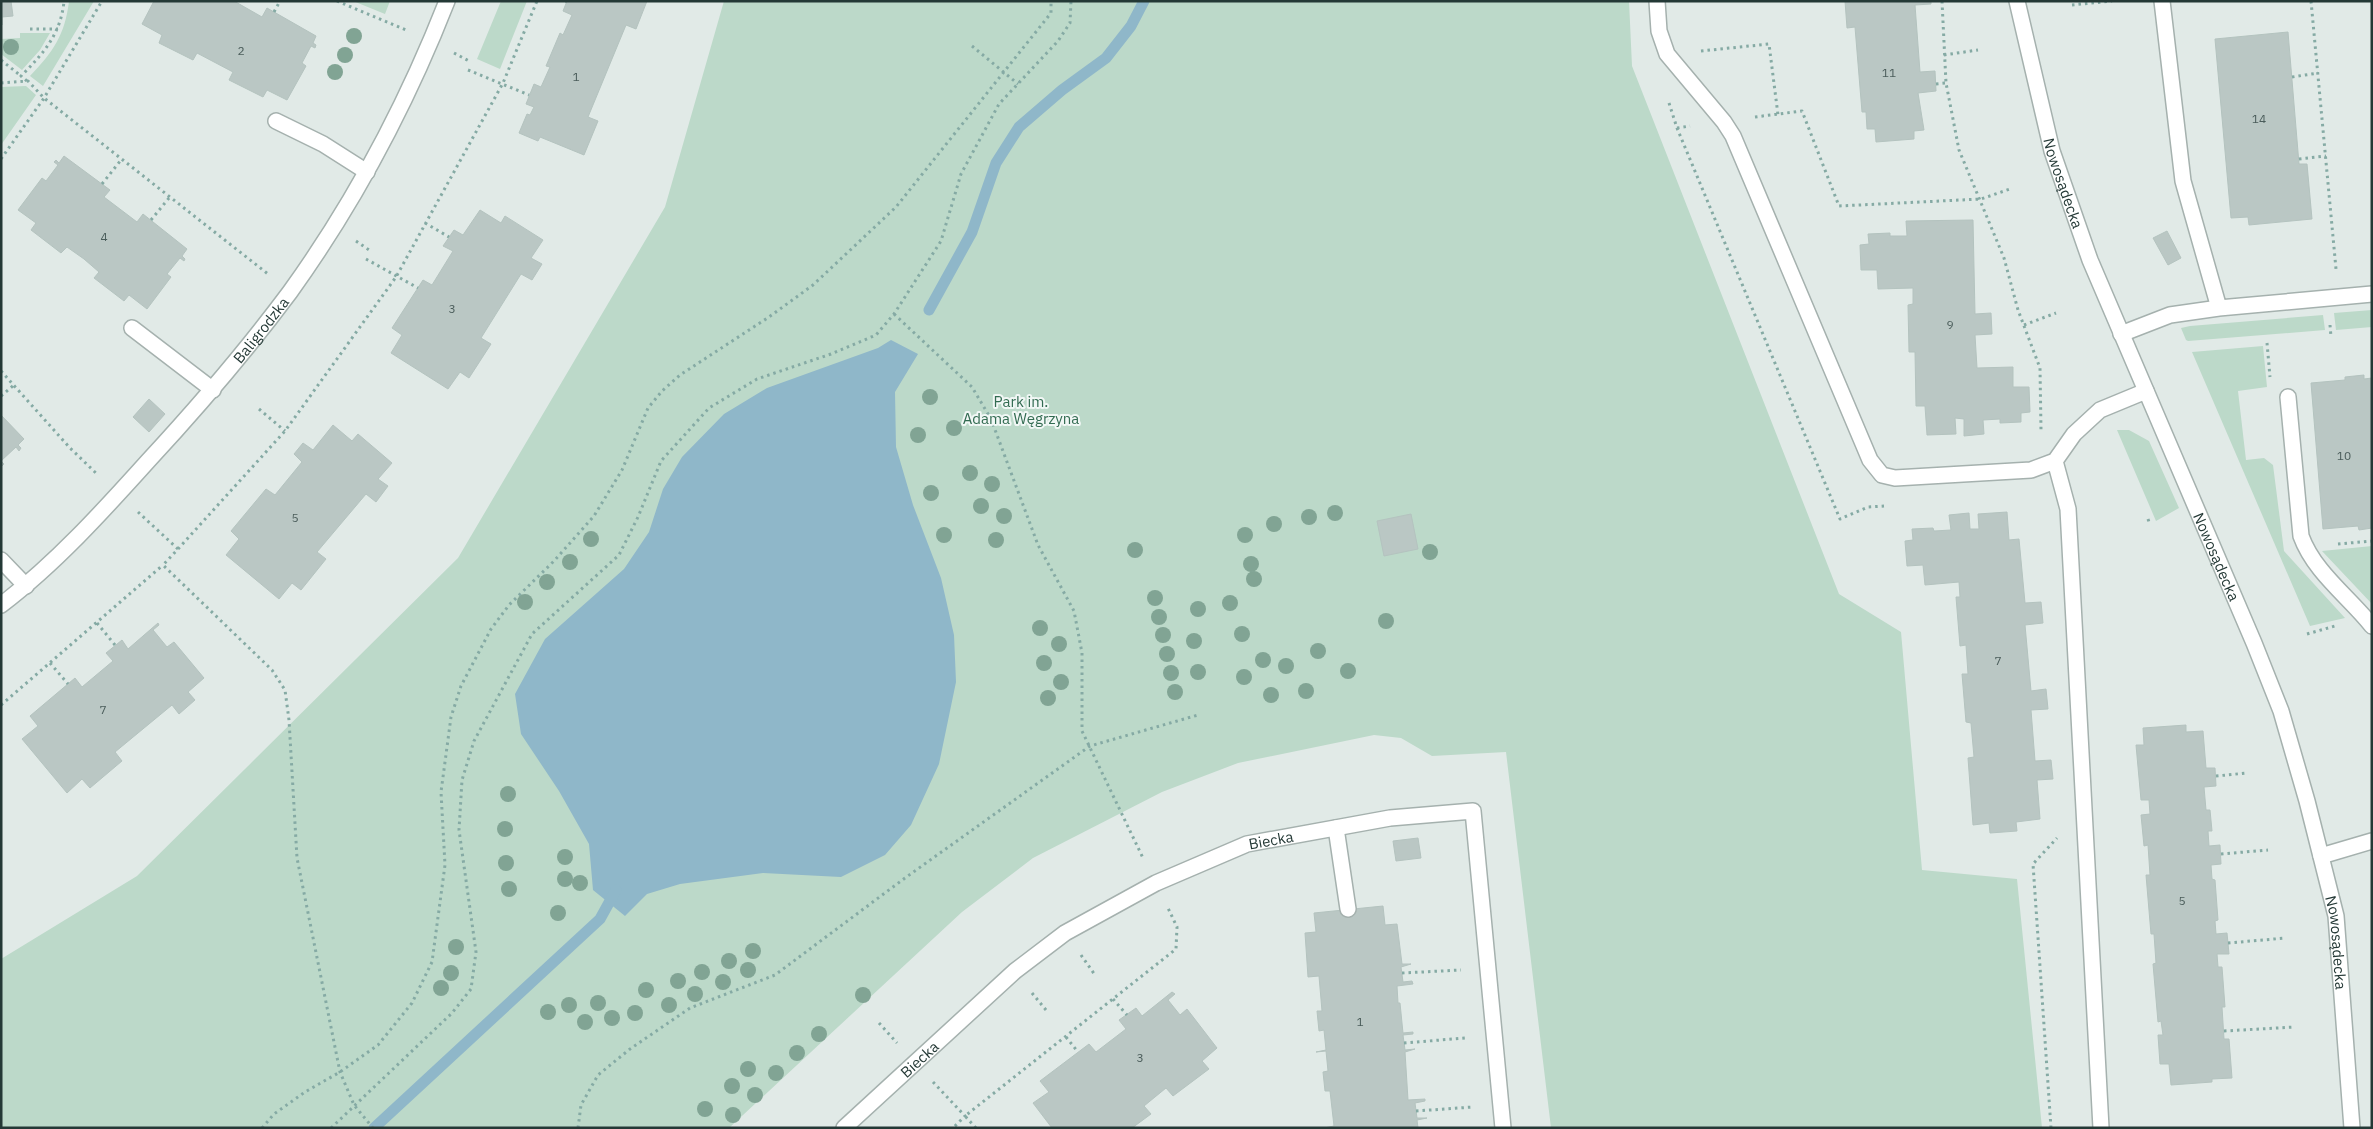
<svg xmlns="http://www.w3.org/2000/svg" width="2373" height="1129" viewBox="0 0 2373 1129" font-family="'IBM Plex Sans',sans-serif">
<style>
.green{fill:#bcd9c9}
.water{fill:#8fb7c9}
.lines{fill:none;stroke-linecap:round;stroke-linejoin:round}
.stream{stroke:#8fb7c9;stroke-width:11}
.building{fill:#bac7c4;stroke:#b4c3bf}
.lane-casing{stroke:#a5b1ae;stroke-width:18}
.street-casing{stroke:#a5b1ae;stroke-width:18}
.path{stroke:#85aaa4;stroke-width:3;stroke-dasharray:2.5 4;stroke-linecap:butt}
.lane{stroke:#fff;stroke-width:15}
.street{stroke:#fff;stroke-width:15}
.tree{fill:#81a494}
.labels{text-anchor:middle;dominant-baseline:central;stroke-width:4;stroke-linejoin:round;paint-order:stroke}
.number-label{font-size:12px;fill:#4a5c5a}
.street-label{font-size:15px;fill:#243936;stroke:#f1f7f5}
.park-label{font-size:15px;fill:#326b51;stroke:#f1f7f5}
</style>
<rect width="100%" height="100%" fill="#e1eae7"/>
<path class="green" d="M69,1H94L43,86L30,76C53,52 65,35 69,1Z
M353,1H390L385,14Z
M501,1H527L500,69L477,59Z
M724,1H1629L1632,66L1839,594L1901,632L1922,870L2017,879L2042,1128H1551L1506,752L1432,756L1401,738L1374,735L1238,763L1162,792L1033,858L962,912L729,1128H1V959L137,876L458,558L665,207Z
M20,33H50L40,50L22,70L1,54V39L20,38Z
M26,86L36,95L1,145V87Z
M2372,310V327L2336,330L2334,313Z
M2323,315L2325,330L2188,341L2186,340L2181,328L2190,326Z
M2263,346L2267,387L2238,391L2246,460L2264,458L2273,465L2284,551L2345,618L2310,626L2192,352Z
M2117,430H2129L2149,441L2179,508L2156,521Z
M2372,546V604L2322,551Z"/>
<path class="water" d="M891,340L918,354L895,392L896,447L913,505L941,578L954,635L956,682L939,764L911,825L885,855L841,877L763,873L680,884L647,894L625,916L593,890L589,844L559,791L521,734L515,694L545,639L624,569L649,532L663,489L682,457L724,414L767,388L878,348Z"/>
<g class="lines">
<path class="stream" d="M929,310L972,232L996,163L1019,127L1062,90L1106,58L1131,26L1144,1
M374,1128L600,919L616,890"/>
</g>
<path class="building" d="M1,1H11L13,16L2,17V25Z
M154,1H234L262,17L267,8L316,36L313,43L316,45L315,48L311,46L302,63L306,66L287,100L267,90L263,97L229,80L233,72L197,53L193,60L159,43L162,35L142,24Z
M647,1L636,29L626,25L588,117L598,121L584,155L540,137L538,141L519,133L527,114L530,115L534,107L526,104L534,84L541,87L550,67L546,66L560,33L563,35L572,15L563,11L567,1Z
M1845,1H1931V4L1915,5L1920,72L1935,71L1936,91L1918,93L1924,130L1914,131V139L1876,142L1875,129H1867L1866,112H1862L1855,27L1847,28Z
M2288,32L2299,164H2307L2312,219L2249,225L2248,217L2231,218L2215,39Z
M64,156L110,190L104,197L137,222L143,214L187,249L182,256L185,259L184,261L180,258L167,274L171,277L147,309L129,295L124,301L94,278L99,272L84,259L67,247L61,253L31,230L36,223L18,210L42,178L46,181L58,165L54,162L56,160L59,163Z
M480,210L501,223L505,216L543,240L531,258L542,264L532,280L521,274L481,338L491,344L469,378L460,372L448,389L391,353L402,335L392,328L423,280L432,285L453,251L443,246L454,230L463,235Z
M1973,220L1975,314L1991,313L1992,334L1975,335L1977,368L2013,367V387H2029L2030,412L2021,413V422L2000,423V419L1983,420L1984,434L1964,436V419L1955,418L1956,434L1927,435L1925,406H1916L1915,352H1909L1908,305L1913,304V288L1878,289L1877,270H1861L1860,245L1869,244L1868,234L1890,233V236H1907L1906,221Z
M2167,231L2181,258L2168,265L2153,238Z
M2364,375V379L2372,378V528L2359,530L2358,526L2323,529L2311,383L2345,380V377Z
M149,399L165,414L149,432L133,417Z
M1,415L24,439L18,445L21,448L19,451L16,447L1,461L4,464L1,467Z
M333,425L352,441L358,434L392,463L378,479L388,486L376,502L366,494L317,552L326,559L301,590L292,583L279,599L226,555L239,539L231,531L266,489L275,495L302,462L294,454L303,443L313,450Z
M2007,512L2009,540L2019,539L2025,603L2041,602L2043,623L2025,625L2031,691L2046,689L2048,709L2031,710L2035,761L2051,760L2053,779L2037,780L2040,819L2016,822L2017,831L1990,833L1989,823L1973,825L1968,758L1974,757L1971,723L1966,722L1962,674H1968L1966,645L1960,646L1956,597H1960L1959,582L1925,585L1923,565L1907,566L1905,541L1913,540L1912,529L1933,528L1934,531L1951,530L1949,515L1969,513L1970,529H1979L1978,514Z
M1411,514L1418,549L1384,556L1377,521Z
M158,623L159,625L153,630L167,647L174,642L204,678L188,692L195,700L179,714L172,705L115,752L122,761L90,788L82,779L67,793L22,739L38,726L30,716L75,678L82,687L113,661L106,653L122,640L128,649Z
M2186,725V732L2203,731L2206,768H2215L2216,786L2204,787L2206,810H2210L2212,831H2208L2209,846L2220,845L2221,864L2211,865L2212,879L2215,880L2218,920L2215,921L2216,934L2227,933L2229,954H2217L2218,967H2222L2225,1007H2222L2224,1039H2229L2232,1078L2212,1079V1082L2171,1085L2169,1064H2160L2158,1035H2163L2161,1021L2158,1022L2153,964L2156,963L2154,934H2151L2146,875H2150L2148,845L2144,846L2141,815L2150,814L2149,800H2141L2136,745H2144L2143,728Z
M1418,838L1421,858L1396,861L1393,841Z
M1383,906L1385,925L1397,924L1402,964H1411L1401,967L1403,982L1412,981L1413,984L1397,986L1398,1003H1400L1403,1033L1413,1032V1034L1403,1035L1405,1050L1415,1049L1405,1052L1408,1100L1425,1099V1101L1415,1103L1417,1118H1427L1417,1120L1418,1128H1324L1334,1126L1330,1091H1325L1323,1072L1328,1071L1326,1051L1316,1052L1326,1050L1324,1030L1319,1031L1317,1011H1322L1319,976L1308,977L1305,933L1316,932L1314,913Z
M1172,992L1175,994L1168,1000L1180,1015L1187,1009L1217,1048L1202,1061L1209,1069L1173,1096L1166,1088L1144,1106L1151,1114L1132,1128H1052L1033,1103L1049,1092L1040,1081L1089,1044L1096,1052L1126,1029L1119,1020L1136,1008L1142,1016Z"/>
<g class="lines">
<g class="lane-casing">
<path id="lane" d="M1657,1L1659,31L1667,54L1724,122L1733,136L1870,460L1882,475L1895,478L2031,470L2055,461L2074,434L2100,410L2146,391
M2162,1L2183,181L2219,308
M276,121L323,144L367,172
M132,328L213,390
M2121,334L2170,315L2219,308L2372,294
M2288,397L2301,536C2314,572 2349,597 2372,626
M2055,461L2068,509L2101,1128
M1,560L26,586
M1336,828L1348,909
M2321,856L2372,841"/>
</g>
<g class="street-casing">
<g id="street">
<path id="s1" d="M2017,1L2052,151L2090,260L2254,643L2281,711L2307,801L2336,916L2352,1128"/>
<path id="s2" d="M1,605C55,564 103,511 148,461C198,407 246,351 290,292C354,203 407,103 447,1"/>
<path id="s3" d="M844,1128L1015,971L1065,933L1156,883L1247,844L1390,818L1473,811L1503,1128"/>
</g>
</g>
<path class="path" d="M337,1L406,30
M566,1L567,2
M1942,1L1946,83L1959,150L2004,258L2018,310L2040,368L2041,430
M2311,1L2336,269
M2072,5L2112,1
M274,12L280,1
M30,29H58
M972,46L1018,84
M1701,51L1769,44L1778,115
M454,53L471,62
M1944,55L1978,50
M1,60L21,76
M468,70L529,95
M2292,77L2318,73
M27,81L21,76C43,54 61,34 64,1
M1,83L28,81L44,98L268,274
M1936,84L1946,83
M1669,103L1677,128L1840,519L1868,507L1884,506
M1755,117L1802,111L1839,206L1981,199L2010,189
M1677,128L1690,126
M1,159L44,98L102,1
M2299,159L2326,156
M102,184L121,160
M151,220L169,198
M425,223L449,237
M356,241L372,252
M366,259L418,288
M894,314L972,387L991,419L1038,545L1074,611L1082,653V731L1143,858
M2024,325L2056,313
M2330,325L2331,337
M2267,343L2270,377
M1,371L70,448L98,475
M1,396L14,385
M259,409L285,431
M138,512L178,549L163,565L272,670L285,690L289,720L297,858L340,1072L354,1105L373,1128
M2148,519L2149,522
M2338,544L2372,541
M178,549L285,431L396,277L503,83L537,1
M97,623L115,645
M2307,634L2335,626
M50,663L68,684
M1,705L163,565
M2216,776L2247,773
M2221,854L2268,850
M2228,943L2286,938
M1081,955L1095,975
M1402,973L1461,970
M1032,993L1046,1010
M1113,999L1127,1015
M879,1023L897,1043
M2224,1031L2294,1027
M1066,1037L1078,1052
M1404,1043L1465,1038
M933,1082L965,1116L953,1128
M1416,1111L1473,1107
M262,1128L274,1114L305,1092L340,1072L378,1045L412,1003L432,962L445,865L441,792L451,717L461,686L491,629L509,605L554,561L594,516L622,470L648,408L662,391L680,375L769,317L813,285L896,207L1051,13V1
M331,1128L452,1013L471,989L476,952L459,830L462,780L474,741L532,634L619,555L638,517L661,461L709,408L757,379L831,354L876,335L894,314L941,241L961,174L999,104L1058,41L1070,23L1071,1
M578,1128L581,1105L598,1075L630,1049L690,1008L775,975L905,878L1090,746L1198,715
M976,1128L965,1116L1176,949L1177,927L1168,908
M2051,1128L2033,864L2057,838"/>
<use href="#lane" class="lane"/>
<use href="#street" class="street"/>
</g>
<g class="tree">
<circle cx="354" cy="36" r="8"/>
<circle cx="11" cy="47" r="8"/>
<circle cx="345" cy="55" r="8"/>
<circle cx="335" cy="72" r="8"/>
<circle cx="930" cy="397" r="8"/>
<circle cx="954" cy="428" r="8"/>
<circle cx="918" cy="435" r="8"/>
<circle cx="970" cy="473" r="8"/>
<circle cx="992" cy="484" r="8"/>
<circle cx="931" cy="493" r="8"/>
<circle cx="981" cy="506" r="8"/>
<circle cx="1335" cy="513" r="8"/>
<circle cx="1004" cy="516" r="8"/>
<circle cx="1309" cy="517" r="8"/>
<circle cx="1274" cy="524" r="8"/>
<circle cx="944" cy="535" r="8"/>
<circle cx="1245" cy="535" r="8"/>
<circle cx="591" cy="539" r="8"/>
<circle cx="996" cy="540" r="8"/>
<circle cx="1135" cy="550" r="8"/>
<circle cx="1430" cy="552" r="8"/>
<circle cx="570" cy="562" r="8"/>
<circle cx="1251" cy="564" r="8"/>
<circle cx="1254" cy="579" r="8"/>
<circle cx="547" cy="582" r="8"/>
<circle cx="1155" cy="598" r="8"/>
<circle cx="525" cy="602" r="8"/>
<circle cx="1230" cy="603" r="8"/>
<circle cx="1198" cy="609" r="8"/>
<circle cx="1159" cy="617" r="8"/>
<circle cx="1386" cy="621" r="8"/>
<circle cx="1040" cy="628" r="8"/>
<circle cx="1242" cy="634" r="8"/>
<circle cx="1163" cy="635" r="8"/>
<circle cx="1194" cy="641" r="8"/>
<circle cx="1059" cy="644" r="8"/>
<circle cx="1318" cy="651" r="8"/>
<circle cx="1167" cy="654" r="8"/>
<circle cx="1263" cy="660" r="8"/>
<circle cx="1044" cy="663" r="8"/>
<circle cx="1286" cy="666" r="8"/>
<circle cx="1348" cy="671" r="8"/>
<circle cx="1198" cy="672" r="8"/>
<circle cx="1171" cy="673" r="8"/>
<circle cx="1244" cy="677" r="8"/>
<circle cx="1061" cy="682" r="8"/>
<circle cx="1306" cy="691" r="8"/>
<circle cx="1175" cy="692" r="8"/>
<circle cx="1271" cy="695" r="8"/>
<circle cx="1048" cy="698" r="8"/>
<circle cx="508" cy="794" r="8"/>
<circle cx="505" cy="829" r="8"/>
<circle cx="565" cy="857" r="8"/>
<circle cx="506" cy="863" r="8"/>
<circle cx="565" cy="879" r="8"/>
<circle cx="580" cy="883" r="8"/>
<circle cx="509" cy="889" r="8"/>
<circle cx="558" cy="913" r="8"/>
<circle cx="456" cy="947" r="8"/>
<circle cx="753" cy="951" r="8"/>
<circle cx="729" cy="961" r="8"/>
<circle cx="748" cy="970" r="8"/>
<circle cx="702" cy="972" r="8"/>
<circle cx="451" cy="973" r="8"/>
<circle cx="678" cy="981" r="8"/>
<circle cx="723" cy="982" r="8"/>
<circle cx="441" cy="988" r="8"/>
<circle cx="646" cy="990" r="8"/>
<circle cx="695" cy="994" r="8"/>
<circle cx="863" cy="995" r="8"/>
<circle cx="598" cy="1003" r="8"/>
<circle cx="569" cy="1005" r="8"/>
<circle cx="669" cy="1005" r="8"/>
<circle cx="548" cy="1012" r="8"/>
<circle cx="635" cy="1013" r="8"/>
<circle cx="612" cy="1018" r="8"/>
<circle cx="585" cy="1022" r="8"/>
<circle cx="819" cy="1034" r="8"/>
<circle cx="797" cy="1053" r="8"/>
<circle cx="748" cy="1069" r="8"/>
<circle cx="776" cy="1073" r="8"/>
<circle cx="732" cy="1086" r="8"/>
<circle cx="755" cy="1095" r="8"/>
<circle cx="705" cy="1109" r="8"/>
<circle cx="733" cy="1115" r="8"/>
</g>
<g class="labels">
<g class="number-label">
<text x="241" y="50">2</text>
<text x="1889" y="72">11</text>
<text x="576" y="76">1</text>
<text x="2259" y="118">14</text>
<text x="104" y="236">4</text>
<text x="452" y="308">3</text>
<text x="1950" y="324">9</text>
<text x="2344" y="455">10</text>
<text x="295" y="517">5</text>
<text x="1998" y="660">7</text>
<text x="103" y="709">7</text>
<text x="2182" y="900">5</text>
<text x="1360" y="1021">1</text>
<text x="1140" y="1057">3</text>
</g>
<g class="street-label">
<text stroke="none"><textPath href="#s1" startOffset="188">Nowosądecka</textPath></text>
<text stroke="none"><textPath href="#s2" startOffset="379">Baligrodzka</textPath></text>
<text stroke="none"><textPath href="#s1" startOffset="592">Nowosądecka</textPath></text>
<text stroke="none"><textPath href="#s3" startOffset="522">Biecka</textPath></text>
<text stroke="none"><textPath href="#s1" startOffset="998">Nowosądecka</textPath></text>
<text stroke="none"><textPath href="#s3" startOffset="102">Biecka</textPath></text>
</g>
<g class="park-label">
<text x="1021" y="401">Park im.<tspan x="1021" dy="17">Adama Węgrzyna</tspan></text>
</g>
</g>
<rect width="2373" height="1129" fill="none" stroke="#243936" stroke-width="5"/>
</svg>
